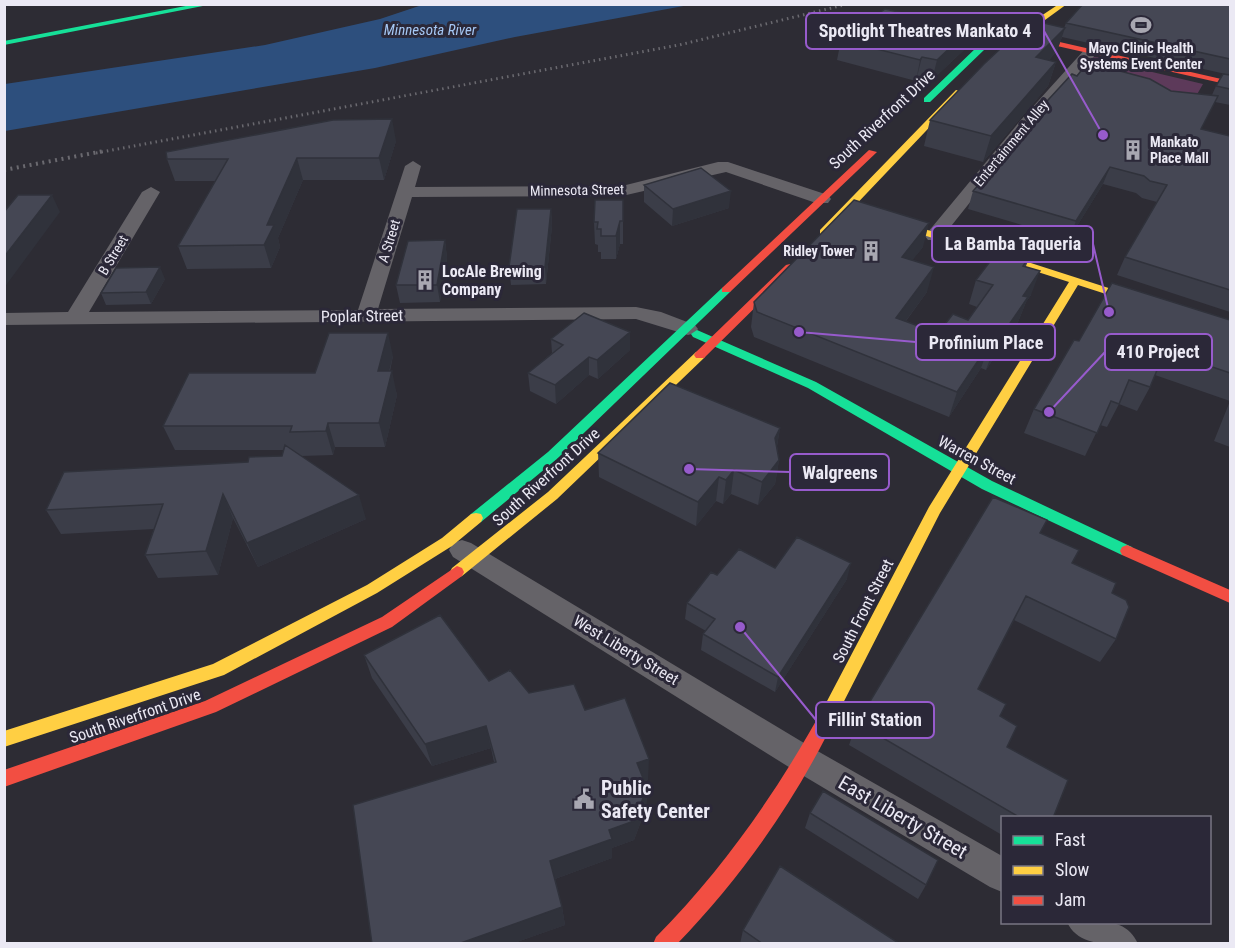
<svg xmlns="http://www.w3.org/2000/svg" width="1235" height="948" viewBox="0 0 1235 948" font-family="'Roboto Condensed',sans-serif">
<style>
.green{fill:#5d3a5a}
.water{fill:#2d4f7d}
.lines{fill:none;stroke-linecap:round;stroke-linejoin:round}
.street{fill:#656368;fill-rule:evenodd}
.fast{fill:#16e098;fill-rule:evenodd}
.slow{fill:#ffcf43;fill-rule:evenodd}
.jam{fill:#f24e42;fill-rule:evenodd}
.rail-far1{stroke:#6a696f;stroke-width:3;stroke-dasharray:1.5 4;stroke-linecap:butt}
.rail{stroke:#6a696f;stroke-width:4;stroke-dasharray:2 4.5;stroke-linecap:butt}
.wall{fill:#3b3d48}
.shaded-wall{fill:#30323b}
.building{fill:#454754;stroke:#30323b;stroke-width:1.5}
.labels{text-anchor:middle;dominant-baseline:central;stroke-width:6;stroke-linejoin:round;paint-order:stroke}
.far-poi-label{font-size:14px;font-weight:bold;fill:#ebe9f4;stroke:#2b2838}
.far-street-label{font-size:14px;fill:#ebe9f4;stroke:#2b2838}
.far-water-label{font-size:15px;font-style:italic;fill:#a5c7f4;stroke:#2b2838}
.street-label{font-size:16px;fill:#ebe9f4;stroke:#2b2838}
.poi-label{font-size:16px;font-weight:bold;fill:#ebe9f4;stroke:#2b2838;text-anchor:start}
.near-poi-label{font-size:20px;font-weight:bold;fill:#ebe9f4;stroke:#2b2838;text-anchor:start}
.near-street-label{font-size:20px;fill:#ebe9f4;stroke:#2b2838}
.leader{fill:none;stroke:#975bcc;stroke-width:2}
.callout-dot{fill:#975bcc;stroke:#2b2838;stroke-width:2}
.callout{fill:#2b2838;stroke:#975bcc;stroke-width:2}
.callout-label{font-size:18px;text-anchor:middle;font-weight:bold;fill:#ebe9f4}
</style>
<rect width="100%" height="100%" fill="#2d2c34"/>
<path class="green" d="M1090,57L1110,58L1114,63L1203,84L1188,110L1082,74L1079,70Z"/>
<path class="water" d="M422,5H689L515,37L375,68L5,131V84L265,45L380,19Z"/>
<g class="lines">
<path class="street" d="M1091,47L1098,51L1096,54L1030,127L940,240H928L925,236L928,232L1020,121L1086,48Z
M413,161L421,166L415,187L622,186L718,162H728L828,195L831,199L828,203H816L726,172L622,196L412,197L378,309L636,307L661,312L695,325L698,329L695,333L688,335L636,319L4,325V313L68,312L142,192L151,187L160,192L89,312L358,310L405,166Z
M462,540L471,543L814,749L1002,856V892L990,887L792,769L453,557L449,550L453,543Z
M1067,922C1093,922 1126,915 1138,944C1111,944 1079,948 1067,922Z"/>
<path class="fast" d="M196,4H213L4,45V41Z
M1011,21L1018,23L984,50L930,102H924V98L978,46Z
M726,287L731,290L730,292L558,458L481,522H471L469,518L471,514L548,452L722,288Z
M697,330L816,382L992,481L1132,547L1134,551L1132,555H1122L982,489L808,388L693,337L691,334Z"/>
<path class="slow" d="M1059,4H1067L1023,36L1006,53H1000V49L1017,32Z
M956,90L963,92L828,234H820V230Z
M884,216L1230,327V334L1078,285L940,513L838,713L832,715L826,713L824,708L826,703L929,507L1069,282L880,221V217Z
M700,351L704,352L706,355L704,358L557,499L462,576L457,578L452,576L450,572L452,568L548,492L696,352Z
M476,513L481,514L483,518L481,522L452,546L377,593L224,675L4,747V731L213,664L367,585L442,538L471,514Z"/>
<path class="jam" d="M1016,32L1230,81V85L1013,36L1012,34Z
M869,150L877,152L730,292H722V288Z
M790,264L795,267L794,269L704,358H696L694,355L696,352L786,265Z
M1127,545L1230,590V603L1122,555L1120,551L1122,547Z
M457,566L462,568L464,572L462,576L392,627L216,712L4,787V770L205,701L382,617Z
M832,701L838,703L840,708C800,794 744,875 677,944H653L656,937C725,867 779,789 826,703Z"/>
<path class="rail-far1" d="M96,153L679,45L848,4"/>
<path class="rail" d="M4,170L104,151"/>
</g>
<path class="wall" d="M1230,4V75L1062,37L1057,51L1049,60L1056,62L1048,86L983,162L924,146L930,120L1064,28L1066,23Z
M971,28L966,48L932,80L917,77L916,81L837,60L841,40Z
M1230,75V105L1215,102L1201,129L1230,136V312L1117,275L1125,257L1157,202L1142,198L1136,193L1103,184L1069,239L968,209L973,191L1005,156L1007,150L1171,91L1212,95L1216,86Z
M396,141L384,180H303L278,238L280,247L271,268L187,269L178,246L216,181H175L167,159Z
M644,185L729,208L672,226L644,202Z
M623,200V244H620L616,259H601V252H598V245L595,244L594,222Z
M551,209L552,226L546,284L511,285L509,267Z
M445,240L447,258L440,302L400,303L396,285Z
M923,247L912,260L927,292L906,321L938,333L968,320L977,307L969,304L976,280L1030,256L1026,266L1031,295L1026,302L1018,322L986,370L981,368L949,417L754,337L751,327L754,302Z
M165,279L151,304L106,305L101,293Z
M1230,320V401L1155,375L1150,387L1137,411L1119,404L1107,427L1100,425L1085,456L1024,433L1034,409L1079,341Z
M551,339L630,350L598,379L589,375L556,404L530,391L528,373L552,353Z
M393,356L390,371L397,395L385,447H335L333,455L301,456L366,519L258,567L233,518L218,575L158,578L145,555L154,529L61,534L46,510L248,462L282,456L284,450H175L163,426L315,373Z
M1230,401V447L1214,441Z
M780,428L777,446L779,460L775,484L758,505L731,494L723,504L716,501L696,526L599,477L598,453Z
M1041,533L1072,563L1112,593L1116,639L1100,662L1014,620L978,689L1000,716L1007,747L1053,818H1002V835L849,745L857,723Z
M775,568L847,579L775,692L701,650L703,634L706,631L685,619L687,603L717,575Z
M364,655L489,681L585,710L648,780L644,781L647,788L646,808L634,840L612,848V858L555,879L562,907L565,925L511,944H372L494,762L491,748L432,766L372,678Z
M810,813L926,885L918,899L805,828Z
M743,930L900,944H740Z"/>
<path class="shaded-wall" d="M971,28L966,48L932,80L937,60Z
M1065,28L1057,51L1028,82L1036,57Z
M922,57L916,81L920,60Z
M1056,62L1048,86L983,162L991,136Z
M392,119L396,141L384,180L379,158Z
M297,158L303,180L278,238L280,247L271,268L264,245L267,225Z
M1110,167L1103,184L1069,239L1076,221Z
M731,191L729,208L672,226L673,209Z
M52,195L60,212L4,288V257Z
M551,209L552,226L546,284L545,267Z
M620,221V244L616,259V236Z
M929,223L923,247L896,281L902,257Z
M445,240L447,258L440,302L437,285Z
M160,267L165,279L151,304L146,292Z
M934,267L927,292L890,342L896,318Z
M1040,271L1031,295L1026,302L1018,322L986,370L995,345L1023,296Z
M630,332V350L598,379L597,360Z
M388,333L393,356L383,395L378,371Z
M990,343L981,368L949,417L957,392Z
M589,357V375L556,404L555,385Z
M392,371L397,395L385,447L379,423Z
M328,423L335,447L333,455L326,431Z
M780,428L776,452L775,438Z
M779,460L775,484L758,505L762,482Z
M734,470L731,494L723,504L726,480Z
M719,477L716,501L696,526L698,502Z
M223,494L233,518L218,575L206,551Z
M359,495L366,519L258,567L247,543Z
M851,563L847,579L775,692L778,677Z
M486,726L491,748L432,766L425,744Z
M649,759L648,780L636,784L637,763Z
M647,788L646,808L634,840L612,848V858L552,880L550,861L609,830Z
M562,907L565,925L511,944H458Z"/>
<path class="building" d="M1083,4H1230V59L1066,23Z
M885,9L971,28L937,60L922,57L920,60L841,40Z
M1031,20L1065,28L1036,57L1056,62L991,136L930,120L984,64Z
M1084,67L1120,71L1150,79L1171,91L1218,96L1201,129L1230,136V290L1125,257L1167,185L1150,181L1144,176L1110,167L1076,221L973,191L1009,151L1007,150L1037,112L1072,74L1077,76Z
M1223,74L1230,75V89L1216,86Z
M392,119L379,158H297L267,225H274L264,245L178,246L228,159H167L166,152L333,120Z
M701,168L731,191L673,209L644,185Z
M18,195H52L4,257V212Z
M595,200H623V221H620L616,236H601V229H597L598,222H594Z
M854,200L929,223L902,257L934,267L896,318L938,333L953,314L968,320L993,285L976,280L1001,247L1030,256L1023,266L1040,271L1023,296L1028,297L995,345L990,343L957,392L757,312L754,302Z
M517,209H551L545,267H509Z
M445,240L437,285H396L408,241Z
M160,267L146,292L101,293L116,268Z
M1112,283L1230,320V373L1165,351L1150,387L1129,380L1119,404L1111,401L1097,433L1034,409L1074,340L1079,341Z
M584,313L630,332L597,360L589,357L555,385L528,373L563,345L551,339Z
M329,333H388L378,371H392L379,423H328L326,431L290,432L292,426H163L189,373H315Z
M670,383L780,428L775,438L779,460L762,482L734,470L726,480L719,477L698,502L598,453Z
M285,445L359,495L247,543L223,494L206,551L145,555L163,504L46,510L64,472L248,462L249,457L282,456Z
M993,497L1047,520L1040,533L1079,550L1072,563L1116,583L1112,593L1126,600L1129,607L1116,639L1026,596L978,689L1006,704L1000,716L1017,726L1007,747L1068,780L1053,818H1021L857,723Z
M797,537L851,563L778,677L703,634L715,619L687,603L711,572L717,575L739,549L775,568Z
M440,615L489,681L510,670L529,693L574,684L585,710L625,698L649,759L637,763L647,788L634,821L609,830L612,839L550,861L562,907L458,944H372L353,805L496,762L486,726L425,744L364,655Z
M823,791L938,860L926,885L810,813Z
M780,866L900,944H763L743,930Z"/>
<defs>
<g id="stadium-bare" transform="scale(1.62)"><path d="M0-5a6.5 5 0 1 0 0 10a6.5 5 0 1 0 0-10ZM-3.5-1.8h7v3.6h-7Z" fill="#a8a7b1" stroke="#2b2838" stroke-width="2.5" paint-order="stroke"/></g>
<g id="building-bare" transform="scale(1.62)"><path d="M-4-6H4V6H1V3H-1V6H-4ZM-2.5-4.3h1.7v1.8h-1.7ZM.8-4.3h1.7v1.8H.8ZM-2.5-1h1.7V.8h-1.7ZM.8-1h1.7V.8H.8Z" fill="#a8a7b1" stroke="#2b2838" stroke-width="2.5" paint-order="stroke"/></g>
<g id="civic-bare" transform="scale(1.62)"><path d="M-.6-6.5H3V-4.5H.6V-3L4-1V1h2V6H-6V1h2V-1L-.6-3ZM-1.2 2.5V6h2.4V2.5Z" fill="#a8a7b1" stroke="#2b2838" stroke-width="2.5" paint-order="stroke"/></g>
</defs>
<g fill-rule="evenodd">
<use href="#stadium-bare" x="1141" y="25"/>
<use href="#building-bare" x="1133" y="150"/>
<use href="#building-bare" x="871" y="251"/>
<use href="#building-bare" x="425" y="280"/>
<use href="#civic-bare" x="584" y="799"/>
</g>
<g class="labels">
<g class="far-poi-label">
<text x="1141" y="48">Mayo Clinic Health<tspan x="1141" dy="16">Systems Event Center</tspan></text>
<text x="1150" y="142" text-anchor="start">Mankato<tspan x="1150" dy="16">Place Mall</tspan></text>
<text x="854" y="251" text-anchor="end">Ridley Tower</text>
</g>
<g class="far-street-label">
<text transform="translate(1011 143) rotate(-50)">Entertainment Alley</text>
<text transform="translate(577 190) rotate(-1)">Minnesota Street</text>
<text transform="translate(389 241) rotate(-73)">A Street</text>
<text transform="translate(113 255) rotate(-59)">B Street</text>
</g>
<g class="far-water-label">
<text x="430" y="30">Minnesota River</text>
</g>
<g class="street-label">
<text transform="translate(882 119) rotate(-43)">South Riverfront Drive</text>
<text transform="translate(362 316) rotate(-1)">Poplar Street</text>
<text transform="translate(977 460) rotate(28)">Warren Street</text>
<text transform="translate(546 477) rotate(-42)">South Riverfront Drive</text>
<text transform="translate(863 611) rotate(-63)">South Front Street</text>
<text transform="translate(626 650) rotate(31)">West Liberty Street</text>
<text transform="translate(135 716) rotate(-19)">South Riverfront Drive</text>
</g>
<g class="poi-label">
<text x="442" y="271">LocAle Brewing<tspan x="442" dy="18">Company</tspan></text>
</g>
<g class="near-poi-label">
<text x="601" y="788">Public<tspan x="601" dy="23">Safety Center</tspan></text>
</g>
<g class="near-street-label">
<text transform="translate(903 817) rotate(30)">East Liberty Street</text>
</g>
</g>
<path class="leader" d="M1103 135L1044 31M1109 312L1093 244M799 332L916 342M1049 412L1105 352M689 469L790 472M740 627L816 720"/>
<g class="callout-dot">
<circle cx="1103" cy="135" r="6"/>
<circle cx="1109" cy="312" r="6"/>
<circle cx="799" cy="332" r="6"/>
<circle cx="1049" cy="412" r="6"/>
<circle cx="689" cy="469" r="6"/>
<circle cx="740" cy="627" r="6"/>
</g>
<g class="callout">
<rect x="806" y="13" width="238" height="36" rx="6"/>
<rect x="932" y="226" width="161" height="36" rx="6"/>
<rect x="916" y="324" width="139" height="36" rx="6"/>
<rect x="1105" y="334" width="107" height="36" rx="6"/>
<rect x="790" y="454" width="99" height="36" rx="6"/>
<rect x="816" y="702" width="118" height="36" rx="6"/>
</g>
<g class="callout-label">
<text x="925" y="37">Spotlight Theatres Mankato 4</text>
<text x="1013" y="250">La Bamba Taqueria</text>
<text x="986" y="349">Profinium Place</text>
<text x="1158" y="358">410 Project</text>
<text x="840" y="479">Walgreens</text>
<text x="875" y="726">Fillin' Station</text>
</g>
<rect width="1235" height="948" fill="none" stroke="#ebe9f4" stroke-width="12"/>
<rect x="1001" y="816" width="210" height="108" fill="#2b2838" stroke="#787583" stroke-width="1.5"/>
<rect x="1013" y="836" width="30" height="9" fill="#16e098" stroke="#787583" stroke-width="1.5"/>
<text x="1055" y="846" font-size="18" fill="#ebe9f4">Fast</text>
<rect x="1013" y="866" width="30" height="9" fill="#ffcf43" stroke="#787583" stroke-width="1.5"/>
<text x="1055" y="876" font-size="18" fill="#ebe9f4">Slow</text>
<rect x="1013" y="896" width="30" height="9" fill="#f24e42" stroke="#787583" stroke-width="1.5"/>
<text x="1055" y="906" font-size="18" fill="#ebe9f4">Jam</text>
</svg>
